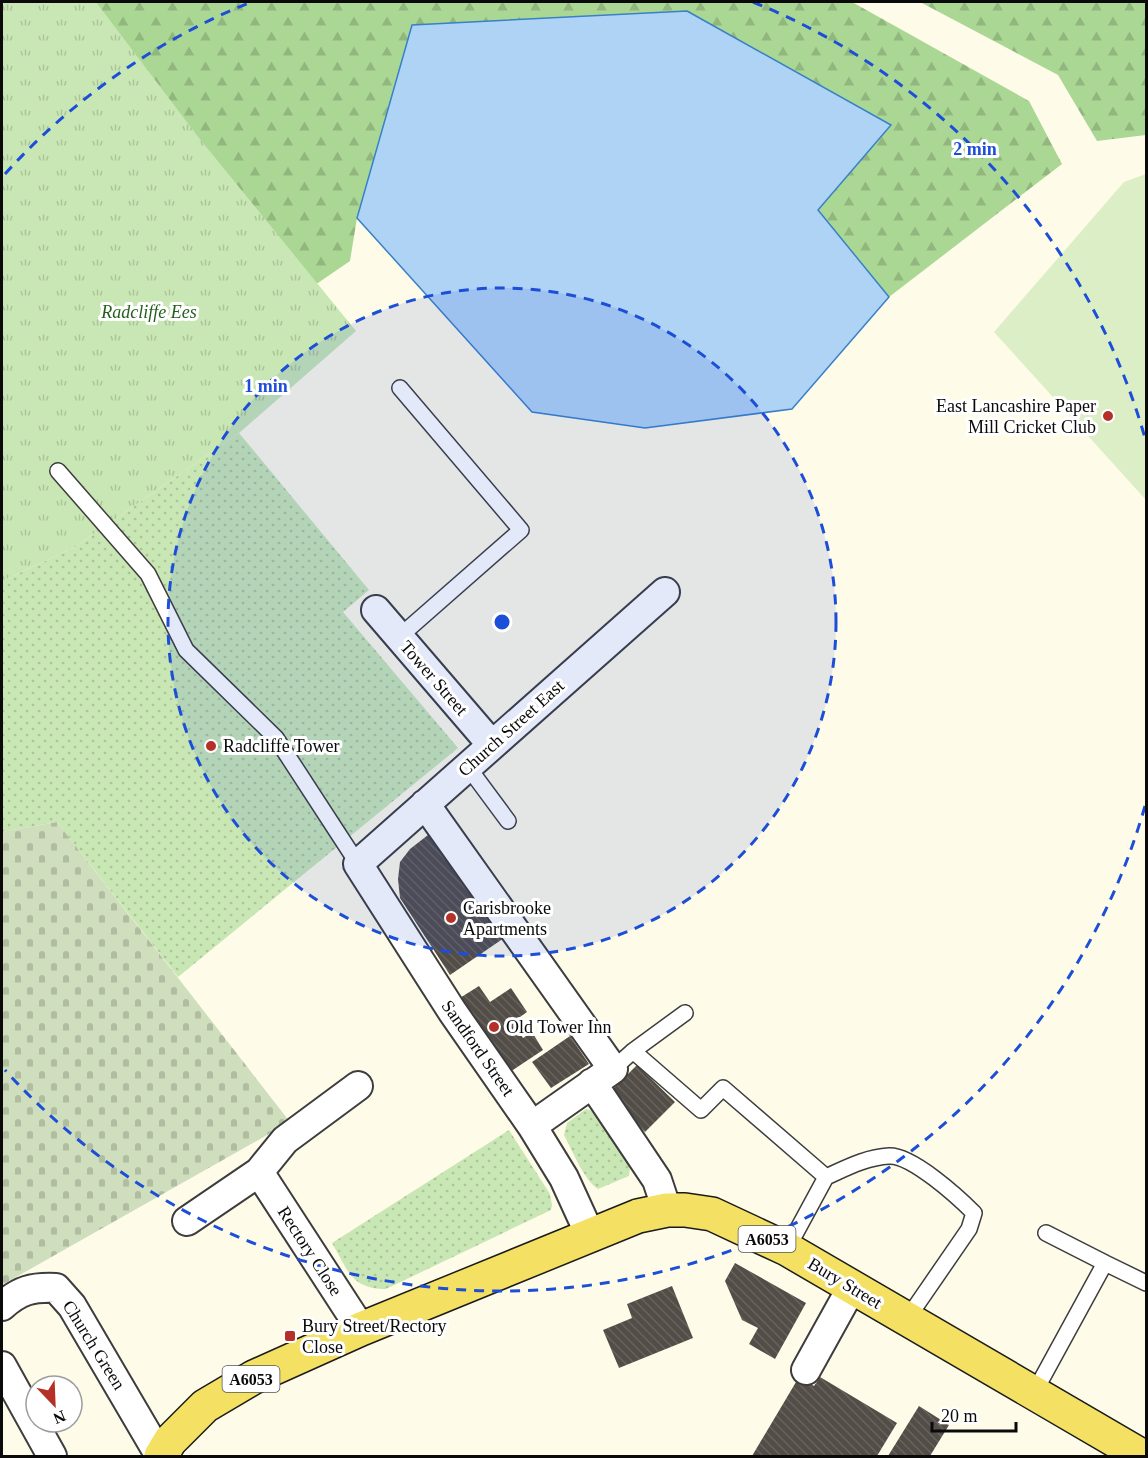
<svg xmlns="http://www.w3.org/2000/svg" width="1148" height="1458" font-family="'Times New Roman',serif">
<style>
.grass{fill:url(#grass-dots)}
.forest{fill:url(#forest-firs)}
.cemetery{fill:url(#cemetery-stones)}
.park{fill:url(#park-tufts)}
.pitch{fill:#dceec6}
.water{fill:#afd3f4;stroke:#3880c8;stroke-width:1.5}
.building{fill:url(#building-back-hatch)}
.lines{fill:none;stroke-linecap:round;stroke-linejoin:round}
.service-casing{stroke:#3d3d3d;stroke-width:18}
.minor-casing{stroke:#3d3d3d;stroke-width:32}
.primary-casing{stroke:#1b1b1b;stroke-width:36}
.service{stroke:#fff;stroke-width:15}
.minor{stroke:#fff;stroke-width:28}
.primary{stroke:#f4e062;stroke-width:33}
.ring{fill:none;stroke:#1d4ed8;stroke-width:3;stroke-dasharray:10 8}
.poi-dot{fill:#b53028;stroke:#fff;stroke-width:2}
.labels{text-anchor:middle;stroke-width:6;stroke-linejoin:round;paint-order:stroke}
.shield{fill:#fff;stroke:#545454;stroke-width:1.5}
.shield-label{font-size:16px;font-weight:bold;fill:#0a0a0a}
.park-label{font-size:18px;font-style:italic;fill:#255f1e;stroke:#fff}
.poi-label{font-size:18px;fill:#0a0a0a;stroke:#fff;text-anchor:start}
.street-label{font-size:18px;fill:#0a0a0a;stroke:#fff}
.centre{fill:#1d4ed8;stroke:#fff;stroke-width:3}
.ring-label{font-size:18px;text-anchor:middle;font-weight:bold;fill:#1d4ed8;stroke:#fff;stroke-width:6;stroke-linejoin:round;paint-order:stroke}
</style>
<defs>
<pattern id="grass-dots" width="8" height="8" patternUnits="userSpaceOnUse" patternTransform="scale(1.5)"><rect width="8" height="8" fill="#c9e7b4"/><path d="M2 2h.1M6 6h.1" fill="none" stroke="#abc599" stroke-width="1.8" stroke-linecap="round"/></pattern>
<pattern id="forest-firs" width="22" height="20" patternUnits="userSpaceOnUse" patternTransform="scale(1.5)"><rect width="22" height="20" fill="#abd794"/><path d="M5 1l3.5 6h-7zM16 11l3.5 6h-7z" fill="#92b77e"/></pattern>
<pattern id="cemetery-stones" width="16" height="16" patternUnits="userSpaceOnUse" patternTransform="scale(1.5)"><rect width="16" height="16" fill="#cfdebc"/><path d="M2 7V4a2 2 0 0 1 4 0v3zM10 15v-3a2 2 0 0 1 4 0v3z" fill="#b0bda0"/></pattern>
<pattern id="park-tufts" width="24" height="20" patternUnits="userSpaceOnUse" patternTransform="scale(1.5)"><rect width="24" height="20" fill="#c9e7b4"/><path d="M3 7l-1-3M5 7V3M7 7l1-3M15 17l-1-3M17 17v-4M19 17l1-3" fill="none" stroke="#abc599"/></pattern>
<pattern id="building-back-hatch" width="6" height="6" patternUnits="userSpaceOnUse" patternTransform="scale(1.5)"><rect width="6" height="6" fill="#534d47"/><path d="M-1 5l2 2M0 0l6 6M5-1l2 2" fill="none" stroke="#67625d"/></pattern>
</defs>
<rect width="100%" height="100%" fill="#fefce8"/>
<path class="grass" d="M 239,433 L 369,590 L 343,612 L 458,748 L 178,977 L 57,822 L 2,832 L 2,581 L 75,547 Z
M 586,1109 L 593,1111 L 598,1117 L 630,1167 L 629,1176 L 598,1189 C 584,1180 572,1150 564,1135 L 567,1123 Z
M 509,1130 L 550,1194 L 552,1205 L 551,1210 L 386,1289 C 351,1289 348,1270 332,1243 Z"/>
<path class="forest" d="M 2,2 L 852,2 L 1029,101 L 1062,164 L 889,297 L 818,210 L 890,125 L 687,11 L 412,25 L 357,218 L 350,261 L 264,320 Z
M 920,2 L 1146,2 L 1146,135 L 1097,141 L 1058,75 Z"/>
<path class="cemetery" d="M 57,822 L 290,1122 L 2,1285 L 2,832 Z"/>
<path class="park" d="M 2,2 L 96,2 L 199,138 L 356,331 L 239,433 L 75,547 L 2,581 Z"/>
<path class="pitch" d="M 1146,174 L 1146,500 L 994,332 L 1124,182 Z"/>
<path class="water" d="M 687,11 L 891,125 L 818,210 L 889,297 L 792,409 L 645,428 L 532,412 L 357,218 L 412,25 Z"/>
<path class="building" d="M 428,835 L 504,938 L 450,975 L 400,898 L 398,879 L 400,862 L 410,849 Z
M 479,986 L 490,1002 L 511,988 L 527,1012 L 513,1022 L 523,1038 L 532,1032 L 543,1050 L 504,1076 L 455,1001 Z
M 570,1036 L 589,1064 L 551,1088 L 532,1062 Z
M 637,1065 L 675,1102 L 645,1132 L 607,1095 Z
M 735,1263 L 806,1303 L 775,1359 L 749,1344 L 758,1328 L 742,1320 L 725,1281 Z
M 672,1286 L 693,1338 L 619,1368 L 603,1330 L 632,1318 L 627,1304 Z
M 799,1377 L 814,1386 L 820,1377 L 897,1423 L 877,1456 L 752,1456 Z
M 919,1406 L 949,1425 L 930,1456 L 888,1456 Z"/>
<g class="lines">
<defs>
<path id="service" d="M 58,471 L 148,574 L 186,650 L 276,738 L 358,864
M 399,637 L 521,530 L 400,388
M 468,767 L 508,821
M 633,1051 L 701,1110 L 723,1088 L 826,1177 L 787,1249
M 613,1069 L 633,1051 L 685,1013
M 826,1177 C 846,1168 867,1157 889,1156 C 912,1155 958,1197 974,1213 L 969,1229 L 907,1319
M 1046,1233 L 1105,1263
M 1034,1393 L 1105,1263 L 1146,1283"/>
<path id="minor" d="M 376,610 L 492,745
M 425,804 L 613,1069 L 532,1126
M 592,1083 L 657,1180 L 667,1210
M 259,1172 L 361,1329
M 187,1221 L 259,1172 L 285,1140 L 358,1086
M 591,1237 L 564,1178 L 532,1126 L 452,1011 L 358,864 L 665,592
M 2,1306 C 20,1290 32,1287 56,1288 L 72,1306 L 160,1456
M 2,1366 L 52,1456
M 806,1370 L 852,1287"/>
<path id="primary" d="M 161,1456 L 170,1441 L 205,1406 L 254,1377 L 361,1329 L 638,1216 L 667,1210 L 685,1210 L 712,1214 L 787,1249 L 1142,1456"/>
</defs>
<use href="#service" class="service-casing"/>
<use href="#minor" class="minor-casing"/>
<use href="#primary" class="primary-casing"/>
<use href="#service" class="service"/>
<use href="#minor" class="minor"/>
<use href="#primary" class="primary"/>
</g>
<circle cx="502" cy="622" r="334" fill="#1d4ed8" fill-opacity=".12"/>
<g class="ring">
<circle cx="502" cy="622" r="334"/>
<path d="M1145 806A669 669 0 0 1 5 1070M5 174A669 669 0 0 1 251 2M753 2A669 669 0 0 1 1145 438"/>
</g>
<g class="poi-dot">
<circle cx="1108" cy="416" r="6"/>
<circle cx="211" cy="746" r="6"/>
<circle cx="451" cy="918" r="6"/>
<circle cx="494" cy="1027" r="6"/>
<rect x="284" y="1330" width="12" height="12" rx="3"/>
</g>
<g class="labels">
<g class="shield">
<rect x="738.5" y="1226" width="57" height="26" rx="4.5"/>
<rect x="222.5" y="1366" width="57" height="26" rx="4.5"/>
</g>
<g class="shield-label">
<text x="767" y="1245">A6053</text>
<text x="251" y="1385">A6053</text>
</g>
<g class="park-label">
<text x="149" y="318">Radcliffe Ees</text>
</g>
<g class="poi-label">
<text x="1096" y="412" text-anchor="end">East Lancashire Paper<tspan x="1096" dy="21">Mill Cricket Club</tspan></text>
<text x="223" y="752">Radcliffe Tower</text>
<text x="463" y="914">Carisbrooke<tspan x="463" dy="21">Apartments</tspan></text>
<text x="506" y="1033">Old Tower Inn</text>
<text x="302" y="1332">Bury Street/Rectory<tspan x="302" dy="21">Close</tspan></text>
</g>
<g class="street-label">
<text transform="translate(434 678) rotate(49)" y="6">Tower Street</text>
<text transform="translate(511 728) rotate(-42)" y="6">Church Street East</text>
<text transform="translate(478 1048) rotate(55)" y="6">Sandford Street</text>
<text transform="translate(310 1251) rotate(57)" y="6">Rectory Close</text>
<text transform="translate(845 1283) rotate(31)" y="6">Bury Street</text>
<text transform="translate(94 1345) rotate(58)" y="6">Church Green</text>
</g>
</g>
<circle cx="502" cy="622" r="9" class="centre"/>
<g class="ring-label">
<text x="975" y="155">2 min</text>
<text x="266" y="392">1 min</text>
</g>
<rect width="1148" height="1458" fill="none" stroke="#0a0a0a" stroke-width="6"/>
<g transform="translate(54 1404) rotate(157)"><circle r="28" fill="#ffffff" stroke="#9d9d9d" stroke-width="1.5"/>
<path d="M0-4.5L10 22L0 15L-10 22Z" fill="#b53028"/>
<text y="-9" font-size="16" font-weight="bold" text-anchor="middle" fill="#0a0a0a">N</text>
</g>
<path d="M932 1422v9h84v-9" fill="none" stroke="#0a0a0a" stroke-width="3"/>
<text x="941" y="1422" font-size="18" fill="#0a0a0a" stroke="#ffffff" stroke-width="4.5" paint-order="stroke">20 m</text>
</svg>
